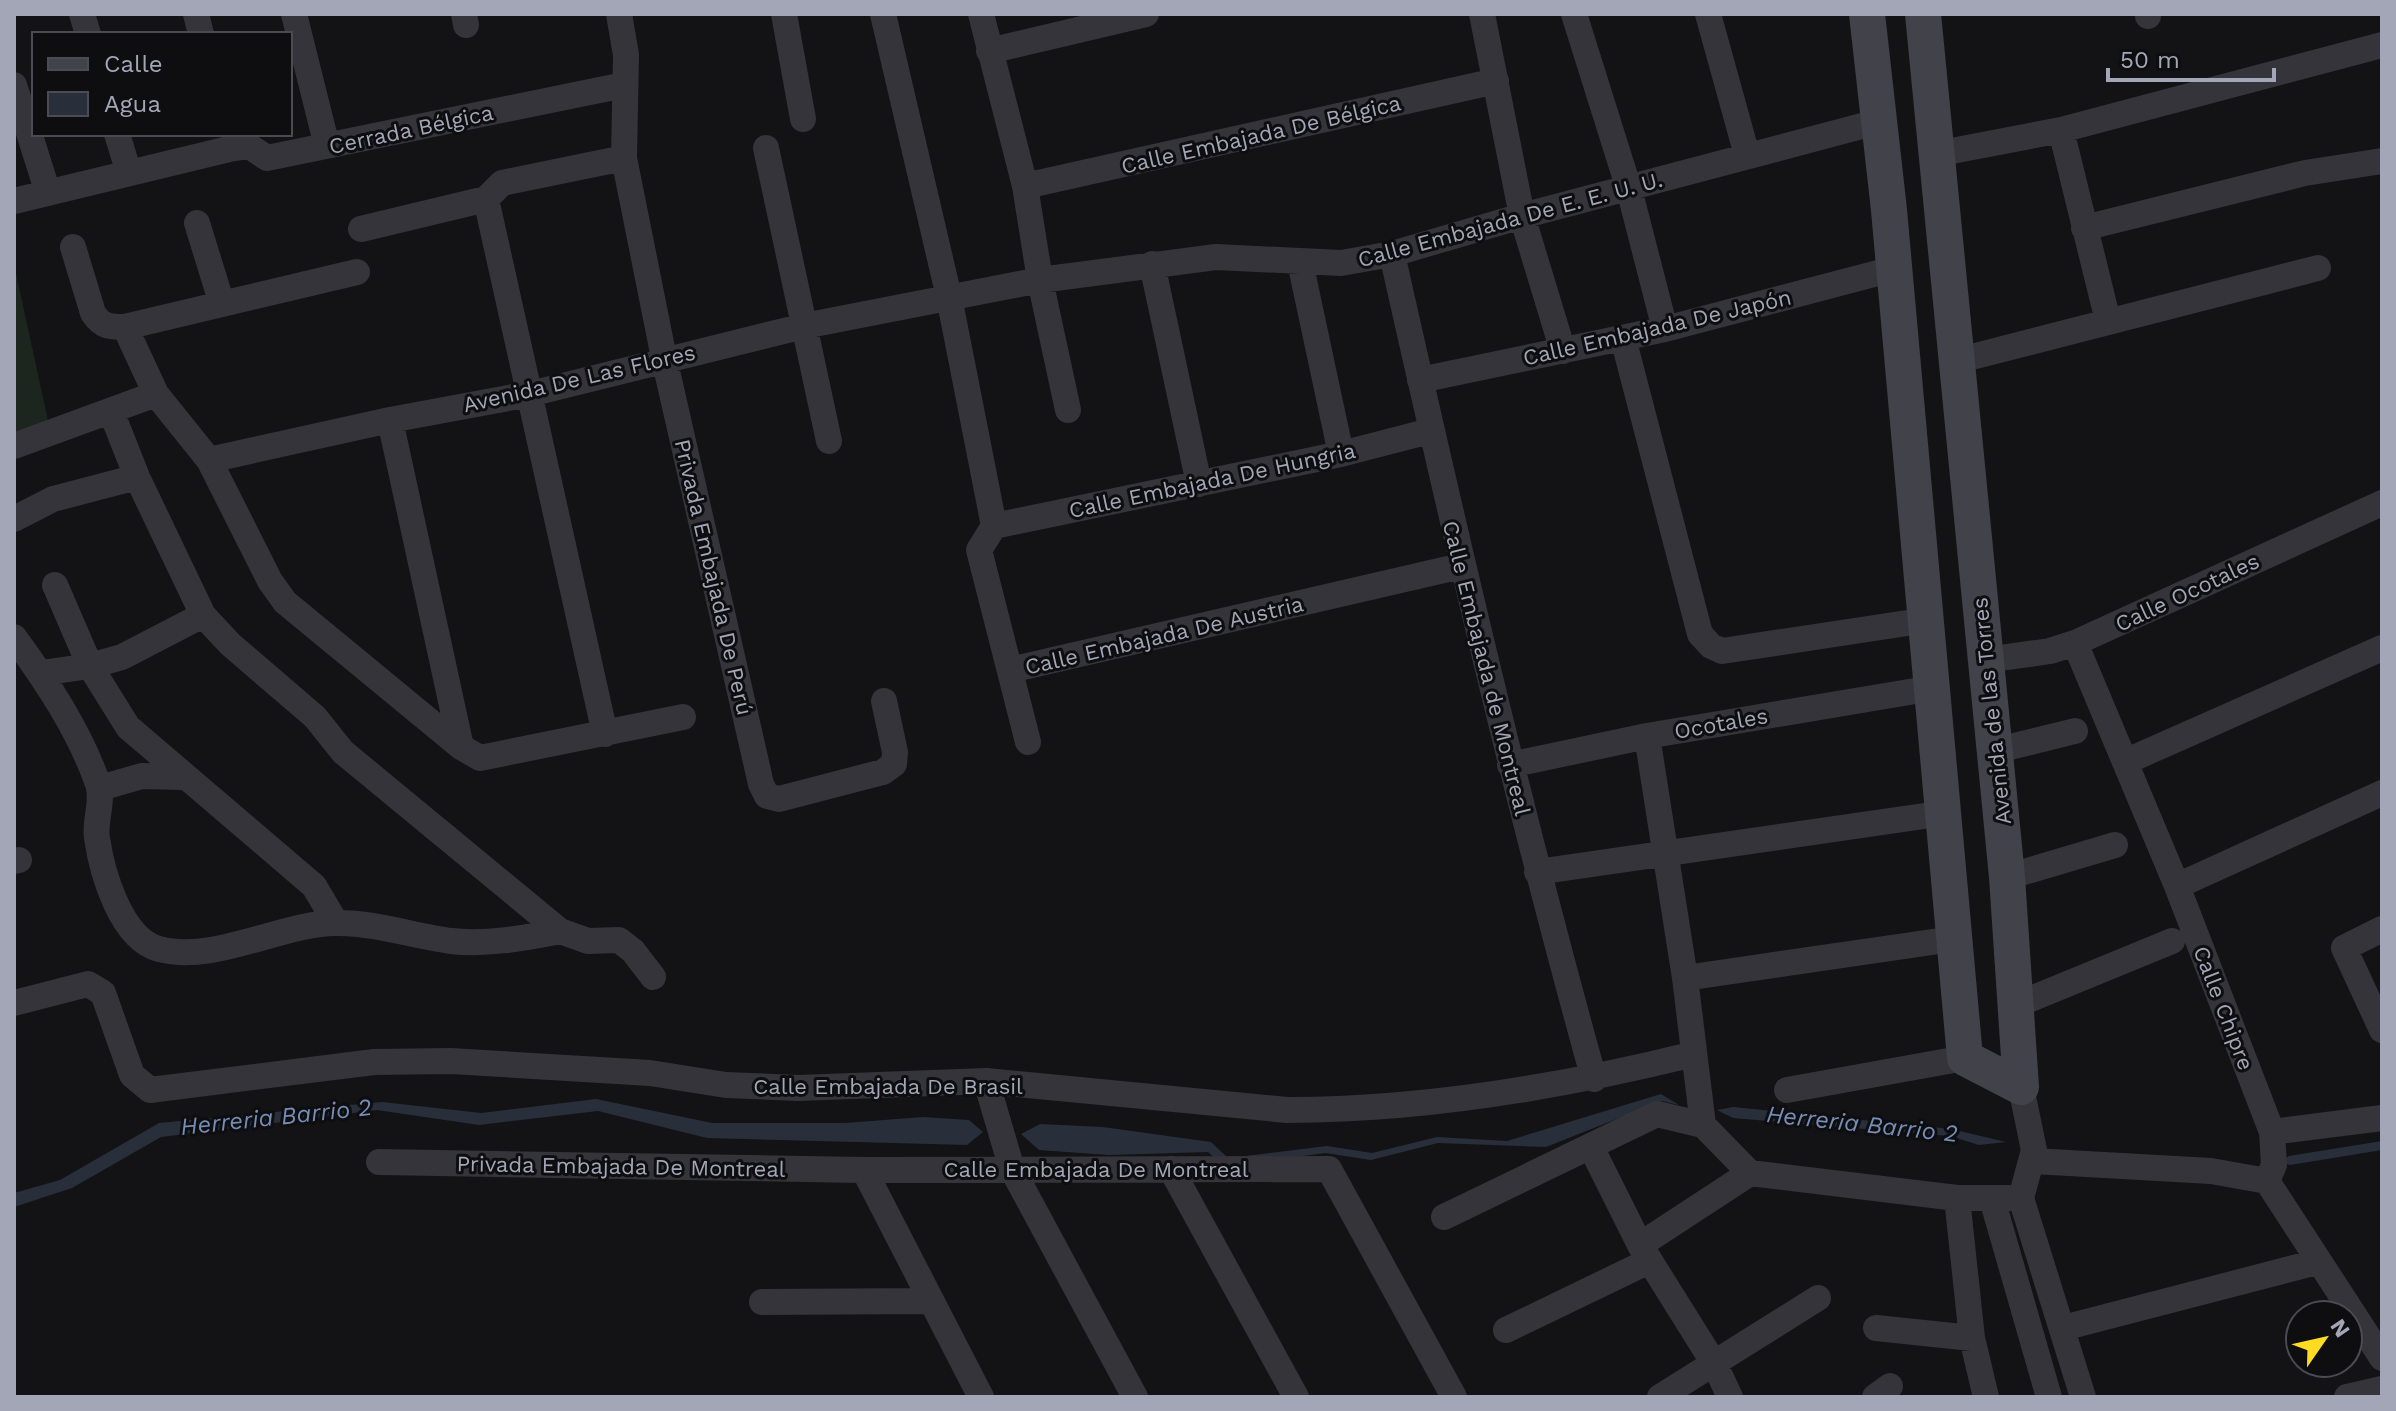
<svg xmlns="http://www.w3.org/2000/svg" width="2396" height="1411" font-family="'Work Sans',sans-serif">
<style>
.green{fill:#1d251f}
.water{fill:#282f3a}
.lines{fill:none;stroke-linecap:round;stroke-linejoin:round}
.street{stroke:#34343a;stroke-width:26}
.secondary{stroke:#42424b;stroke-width:36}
.labels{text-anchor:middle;stroke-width:6;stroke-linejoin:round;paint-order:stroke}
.street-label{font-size:22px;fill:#a3a6b7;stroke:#0e0e10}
.water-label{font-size:24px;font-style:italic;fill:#768db6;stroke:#0e0e10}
</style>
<rect width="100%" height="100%" fill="#131315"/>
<path class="green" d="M 14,264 L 50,430 L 14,443 Z"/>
<path class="water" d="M 1661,1094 L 1679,1105 L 1662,1101 L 1546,1147 L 1438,1143 L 1371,1160 L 1325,1153 L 1224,1167 L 1208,1152 L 1109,1155 L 1039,1150 L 1021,1134 L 1040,1124 L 1103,1127 L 1211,1142 L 1228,1158 L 1327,1146 L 1372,1153 L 1437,1137 L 1507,1141 Z
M 596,1099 L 712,1123 L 845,1123 L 923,1117 L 969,1120 L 983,1132 L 967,1145 L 707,1138 L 598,1111 L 479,1125 L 377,1110 L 161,1137 L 72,1188 L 14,1207 L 14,1193 L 60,1180 L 159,1123 L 382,1102 L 481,1113 Z
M 1733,1107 L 1951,1129 L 2006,1142 L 1979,1145 L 1950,1136 L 1733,1118 L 1717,1110 Z
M 2382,1141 L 2382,1150 L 2290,1165 L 2280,1161 L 2289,1156 Z"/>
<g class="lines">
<path class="street" d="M 82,14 L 88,34
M 196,14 L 201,34
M 294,14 L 327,146
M 464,14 L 466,25
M 619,14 L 626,55 L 624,158 L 664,358 L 761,784 L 767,796 L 779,799 L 883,772 L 894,764 L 895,752 L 884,701
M 784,14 L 803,119
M 883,14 L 949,297 L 994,526 L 979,550 L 1028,742
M 981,14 L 1025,186 L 1040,280 L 1068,410
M 1482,14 L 1522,216 L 1563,351
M 1574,14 L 1629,189 L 1665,329
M 1708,14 L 1747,155
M 2148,14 L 2148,16
M 989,51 L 1146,14
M 14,85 L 48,193
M 2061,130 L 2108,321
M 117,134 L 129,173
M 766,148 L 829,441
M 1936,154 L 2061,130 L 2382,45
M 1025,186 L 1496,81
M 486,199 L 605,734
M 14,201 L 229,149 L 249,146 L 267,158 L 624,85
M 197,223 L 222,304
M 2084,228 L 2305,173 L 2382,161
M 361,229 L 486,199 L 502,183 L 624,158
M 73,247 L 93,313 C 102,327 110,327 125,327 L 156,394 L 209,460 L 270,581 L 285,602 L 461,747 L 480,758 L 683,717
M 1392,254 C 1454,531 1518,806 1594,1079
M 1300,262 L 1341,454
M 1152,264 L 1199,484
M 125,327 L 357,272
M 1623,338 L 1700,634 L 1711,646 L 1722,651 L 1927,620
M 1956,361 L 2318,268
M 1420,380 L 1665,329 L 1893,269
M 111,411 L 137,477 L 203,615 L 230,644 L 315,717 L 343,752 L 560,931 L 588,941 L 619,940 L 633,951 L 653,977
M 390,420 L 461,747
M 14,446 L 156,394
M 209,460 L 390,420 L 530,394 L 804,326 L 1040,280 L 1216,257 L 1341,263 L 1392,254 L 1522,216 L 1877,122
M 14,519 L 53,499 L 137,477
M 994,526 L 1341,454 L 1430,431
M 55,585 L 90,666 L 128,727 L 314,886 L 336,923
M 14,637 C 47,682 80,732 98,784 C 104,801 94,821 97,838 C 102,873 121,939 159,949 C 216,964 283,922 338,923 C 376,923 414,936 451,941 C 486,945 526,938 560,931
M 2075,643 L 2177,886 L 2272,1132 L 2274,1165 L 2267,1181 L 2382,1358
M 1986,660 L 2050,651 L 2075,643 L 2382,503
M 1010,670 L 1461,566
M 41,673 L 90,666 L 122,657 L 203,615
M 1647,736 L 1685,978 L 1703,1125 L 1750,1173 L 1957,1198 L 2021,1198
M 1994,751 L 2075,731
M 2125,762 L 2382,648
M 1510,765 L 1647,736 L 1933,688
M 100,788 L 142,776 L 182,777
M 14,861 L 19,860
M 1537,872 L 1945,813
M 2007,877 L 2115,845
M 2177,886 L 2382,793
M 2382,929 L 2344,948 L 2382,1030
M 1685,978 L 1953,939
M 14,1003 L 88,984 L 103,993 L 132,1075 L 150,1090 L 374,1062 L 451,1061 L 650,1073 L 726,1085 L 798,1088 L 986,1081 L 1287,1110 C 1424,1110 1561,1087 1694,1054
M 2016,1005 L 2172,941
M 986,1081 L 1012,1169 L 1135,1397
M 2021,1087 L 2034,1150 L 2021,1198 L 2083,1397
M 1787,1090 L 1965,1058
M 2272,1132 L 2382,1118
M 1591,1147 L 1640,1245 L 1715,1365 L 1730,1397
M 2033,1161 L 2211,1171 L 2267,1181
M 379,1162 L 864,1170 L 1329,1169 L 1454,1397
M 1171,1169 L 1296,1397
M 864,1170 L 981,1397
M 1957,1198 L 1972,1338 L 1986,1397
M 1992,1199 L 2049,1397
M 1444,1217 L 1657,1114 L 1703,1125
M 1640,1245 L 1750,1173
M 762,1302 L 929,1301
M 1876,1328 L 1972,1338
M 2063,1328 L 2317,1262
M 1506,1330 L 1649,1261
M 1660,1397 L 1818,1298
M 1875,1397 L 1890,1386
M 2347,1397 L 2382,1389"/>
<path class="secondary" d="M 1867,14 L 1889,210 L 1965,1058 L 2021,1087 L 2007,877 L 1923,14"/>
</g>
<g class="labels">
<g class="street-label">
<text transform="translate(411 129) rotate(-12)" y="8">Cerrada Bélgica</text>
<text transform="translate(1261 134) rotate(-13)" y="8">Calle Embajada De Bélgica</text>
<text transform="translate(1510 219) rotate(-15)" y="8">Calle Embajada De E. E. U. U.</text>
<text transform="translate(1657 327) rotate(-13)" y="8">Calle Embajada De Japón</text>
<text transform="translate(579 378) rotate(-13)" y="8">Avenida De Las Flores</text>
<text transform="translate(1212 480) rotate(-12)" y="8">Calle Embajada De Hungria</text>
<text transform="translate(714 577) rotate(77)" y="8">Privada Embajada De Perú</text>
<text transform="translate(2187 592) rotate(-25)" y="8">Calle Ocotales</text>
<text transform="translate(1164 635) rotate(-13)" y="8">Calle Embajada De Austria</text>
<text transform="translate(1487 668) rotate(76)" y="8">Calle Embajada de Montreal</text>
<text transform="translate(1991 711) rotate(-96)" y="8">Avenida de las Torres</text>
<text transform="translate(1721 723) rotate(-10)" y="8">Ocotales</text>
<text transform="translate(2224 1008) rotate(69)" y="8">Calle Chipre</text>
<text x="888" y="1094">Calle Embajada De Brasil</text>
<text transform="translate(621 1166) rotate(1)" y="8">Privada Embajada De Montreal</text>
<text x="1096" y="1177">Calle Embajada De Montreal</text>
</g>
<g class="water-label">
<text transform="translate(276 1117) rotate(-6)" y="8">Herreria Barrio 2</text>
<text transform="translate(1862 1124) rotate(6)" y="8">Herreria Barrio 2</text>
</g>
</g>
<rect width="2396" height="1411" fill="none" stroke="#a3a6b7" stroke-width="32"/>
<rect x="32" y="32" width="260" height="104" fill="#0e0e10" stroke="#4a4b53" stroke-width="2"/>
<rect x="48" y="58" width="40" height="12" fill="#42424b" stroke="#4a4b53" stroke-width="2"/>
<text x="104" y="72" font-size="24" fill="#a3a6b7">Calle</text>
<rect x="48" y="92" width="40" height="24" fill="#282f3a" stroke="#4a4b53" stroke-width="2"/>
<text x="104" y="112" font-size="24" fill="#a3a6b7">Agua</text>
<g transform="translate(2324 1339) rotate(56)"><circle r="38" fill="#0e0e10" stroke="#4a4b53" stroke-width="2"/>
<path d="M0-6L14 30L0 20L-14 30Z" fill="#ffdc21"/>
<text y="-12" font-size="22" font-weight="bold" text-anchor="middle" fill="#a3a6b7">N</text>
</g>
<path d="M2108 68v12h166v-12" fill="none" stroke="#a3a6b7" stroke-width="4"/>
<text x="2120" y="68" font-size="24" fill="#a3a6b7" stroke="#0e0e10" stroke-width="6" paint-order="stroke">50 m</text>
</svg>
